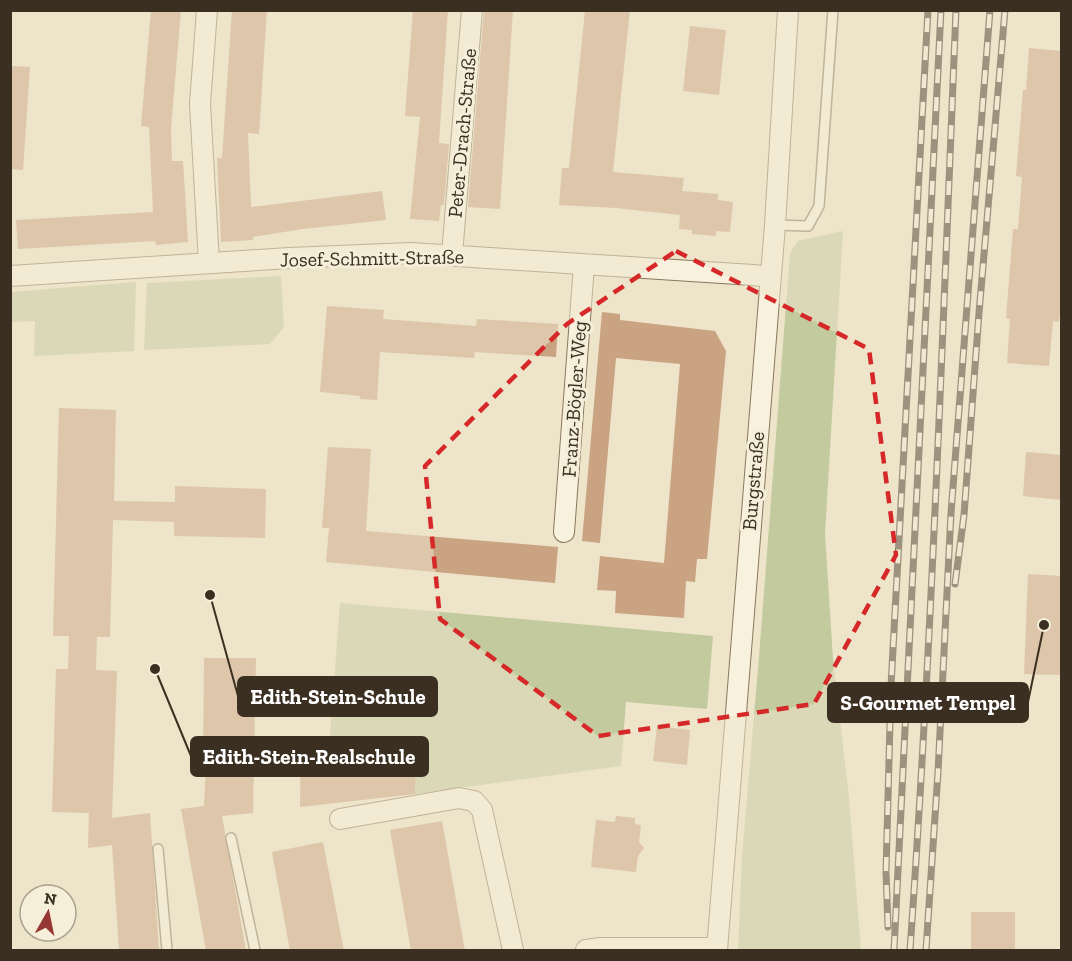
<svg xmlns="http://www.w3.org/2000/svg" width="1072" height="961" font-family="'Zilla Slab',serif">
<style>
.green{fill:#c3cb9e}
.building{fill:#c9a382}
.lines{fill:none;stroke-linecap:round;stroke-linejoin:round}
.service-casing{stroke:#89785f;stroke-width:12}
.minor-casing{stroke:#89785f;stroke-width:22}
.service{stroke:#f8f1dd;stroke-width:9}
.minor{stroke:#f8f1dd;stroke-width:20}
.rail-casing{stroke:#3a2f21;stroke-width:7}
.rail{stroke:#f5eed9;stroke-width:4.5;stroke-dasharray:14;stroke-linecap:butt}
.marked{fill:none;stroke:#d62828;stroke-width:4.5;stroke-dasharray:12 8;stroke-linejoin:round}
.labels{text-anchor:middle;stroke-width:6;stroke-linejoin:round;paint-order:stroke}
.street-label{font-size:20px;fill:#3a2f21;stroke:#f5eed9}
.leader{fill:none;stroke:#3a2f21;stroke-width:2}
.callout-dot{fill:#3a2f21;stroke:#f5eed9;stroke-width:2}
.callout{fill:#3a2f21;stroke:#3a2f21;stroke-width:2}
.callout-label{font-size:21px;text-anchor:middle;font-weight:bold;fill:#fff}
</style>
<rect width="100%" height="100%" fill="#ede4ca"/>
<path class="green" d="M 843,231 L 825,534 L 833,659 L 849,798 L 861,950 L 738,950 L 742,856 L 759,657 L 790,253 L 798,241 Z
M 281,276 L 284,327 L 270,344 L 144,350 L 147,283 Z
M 136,282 L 134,351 L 34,356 L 35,321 L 11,322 L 11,292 Z
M 340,603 L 713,636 L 707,709 L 626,702 L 621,766 L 415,794 L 417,740 L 330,736 Z"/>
<path class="building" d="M 151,10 L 181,10 L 171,129 L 172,161 L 183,161 L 188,242 L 156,245 L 155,241 L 18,249 L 16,220 L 153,212 L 149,127 L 141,126 Z
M 232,10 L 267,10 L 259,134 L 248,133 L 251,207 L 382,191 L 386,220 L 303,229 L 253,237 L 253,240 L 221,242 L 217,158 L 222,158 Z
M 413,10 L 448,10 L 439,143 L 449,144 L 444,205 L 441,205 L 439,221 L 410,219 L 420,117 L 405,116 Z
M 484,10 L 513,10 L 500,209 L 468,207 Z
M 585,10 L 630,10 L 613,172 L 684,178 L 682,191 L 718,194 L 718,200 L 733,202 L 730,232 L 716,231 L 716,236 L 692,234 L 692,230 L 679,229 L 680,215 L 616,208 L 559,205 L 562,168 L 569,168 Z
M 690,26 L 726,30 L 719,95 L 683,91 Z
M 1029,48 L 1062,51 L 1062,290 L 1059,322 L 1053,321 L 1049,366 L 1007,363 L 1010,319 L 1006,318 L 1013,229 L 1018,229 L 1022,177 L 1016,176 L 1023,90 L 1026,90 Z
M 10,66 L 30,67 L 23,170 L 10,169 Z
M 327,306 L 384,310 L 383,319 L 476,326 L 477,319 L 558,324 L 556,357 L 475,352 L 474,358 L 380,352 L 377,400 L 360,399 L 360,396 L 320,392 Z
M 602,312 L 620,314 L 620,320 L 715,331 L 726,351 L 707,559 L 697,559 L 695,582 L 686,581 L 684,618 L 615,613 L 616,591 L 597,590 L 600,556 L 664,563 L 680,364 L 616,358 L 600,543 L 582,541 Z
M 59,408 L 116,410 L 114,501 L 175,502 L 175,486 L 266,489 L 265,538 L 174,536 L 174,522 L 113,520 L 110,637 L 97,637 L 96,670 L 117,671 L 112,818 L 150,813 L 159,951 L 119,951 L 112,845 L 88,848 L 89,813 L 52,812 L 56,669 L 68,669 L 69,636 L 53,636 Z
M 328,447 L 371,449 L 366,531 L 558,547 L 555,583 L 326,562 L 329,528 L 322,528 Z
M 1026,452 L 1062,455 L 1062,500 L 1023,496 Z
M 1028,574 L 1062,576 L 1062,675 L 1024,674 Z
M 204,658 L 256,658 L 253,813 L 222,816 L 246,951 L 206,951 L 181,809 L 204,806 L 206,766 L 203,766 Z
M 657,726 L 690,730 L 687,765 L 653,761 Z
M 301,740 L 417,746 L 415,794 L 300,807 Z
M 616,816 L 635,818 L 635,824 L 641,825 L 639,842 L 644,848 L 638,856 L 636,872 L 591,867 L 596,820 L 615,822 Z
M 442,821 L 465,951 L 411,951 L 390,830 Z
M 323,842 L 344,951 L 290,951 L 272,852 Z
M 971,912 L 1015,912 L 1015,951 L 971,951 Z"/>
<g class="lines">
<defs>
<path id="service" d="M 775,225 L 808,226 L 819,206 L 833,10
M 231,838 L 255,950
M 158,849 L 167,950"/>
<path id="minor" d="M 207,10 L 200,104 L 209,263
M 452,255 L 472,10
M 10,276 L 289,258 L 411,253 L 753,275 L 770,277
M 564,532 L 584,265
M 340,819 L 459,798 L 474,801 L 482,810 L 513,950
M 586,950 L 600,948 L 717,948
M 717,950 L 775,225 L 788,10"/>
</defs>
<use href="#service" class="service-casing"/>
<use href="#minor" class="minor-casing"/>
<use href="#service" class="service"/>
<use href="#minor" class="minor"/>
<defs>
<path id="rail" d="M 955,584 L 964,515 L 979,313 L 1005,10
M 888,927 L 886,872 L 891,686 L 928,10
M 894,950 L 941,10
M 910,950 C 932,638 943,324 956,10
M 926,950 L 938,772 L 951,513 L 990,10"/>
</defs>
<use href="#rail" class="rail-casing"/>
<use href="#rail" class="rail"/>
</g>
<path d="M0 0H1072V961H0ZM 676,251 L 869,349 L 896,555 L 814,704 L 598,736 L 440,619 L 425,466 L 567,324 Z" fill="#ede4ca" fill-opacity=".55" fill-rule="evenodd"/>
<path class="marked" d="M 676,251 L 869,349 L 896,555 L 814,704 L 598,736 L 440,619 L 425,466 L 567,324 Z"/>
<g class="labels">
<g class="street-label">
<text transform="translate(462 133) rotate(-85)" y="7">Peter-Drach-Straße</text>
<text transform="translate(372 258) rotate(-1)" y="7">Josef-Schmitt-Straße</text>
<text transform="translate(574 399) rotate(-86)" y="7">Franz-Bögler-Weg</text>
<text transform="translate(753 481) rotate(-85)" y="7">Burgstraße</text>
</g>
</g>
<path class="leader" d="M210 595L238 696M1044 625L1028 702M155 669L191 756"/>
<g class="callout-dot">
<circle cx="210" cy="595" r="6"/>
<circle cx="1044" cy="625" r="6"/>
<circle cx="155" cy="669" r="6"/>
</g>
<g class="callout">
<rect x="238" y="677" width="199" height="39" rx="6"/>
<rect x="828" y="683" width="200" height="39" rx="6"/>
<rect x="191" y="737" width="237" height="39" rx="6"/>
</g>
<g class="callout-label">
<text x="338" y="704">Edith-Stein-Schule</text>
<text x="928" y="710">S-Gourmet Tempel</text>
<text x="309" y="764">Edith-Stein-Realschule</text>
</g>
<rect width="1072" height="961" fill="none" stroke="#3a2f21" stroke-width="24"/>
<g transform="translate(48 913) rotate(9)"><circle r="28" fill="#f5eed9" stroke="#aaa28f" stroke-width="1.5"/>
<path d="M0-4.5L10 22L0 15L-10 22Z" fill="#953732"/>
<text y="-9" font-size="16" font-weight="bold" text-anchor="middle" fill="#3a2f21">N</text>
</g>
</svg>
